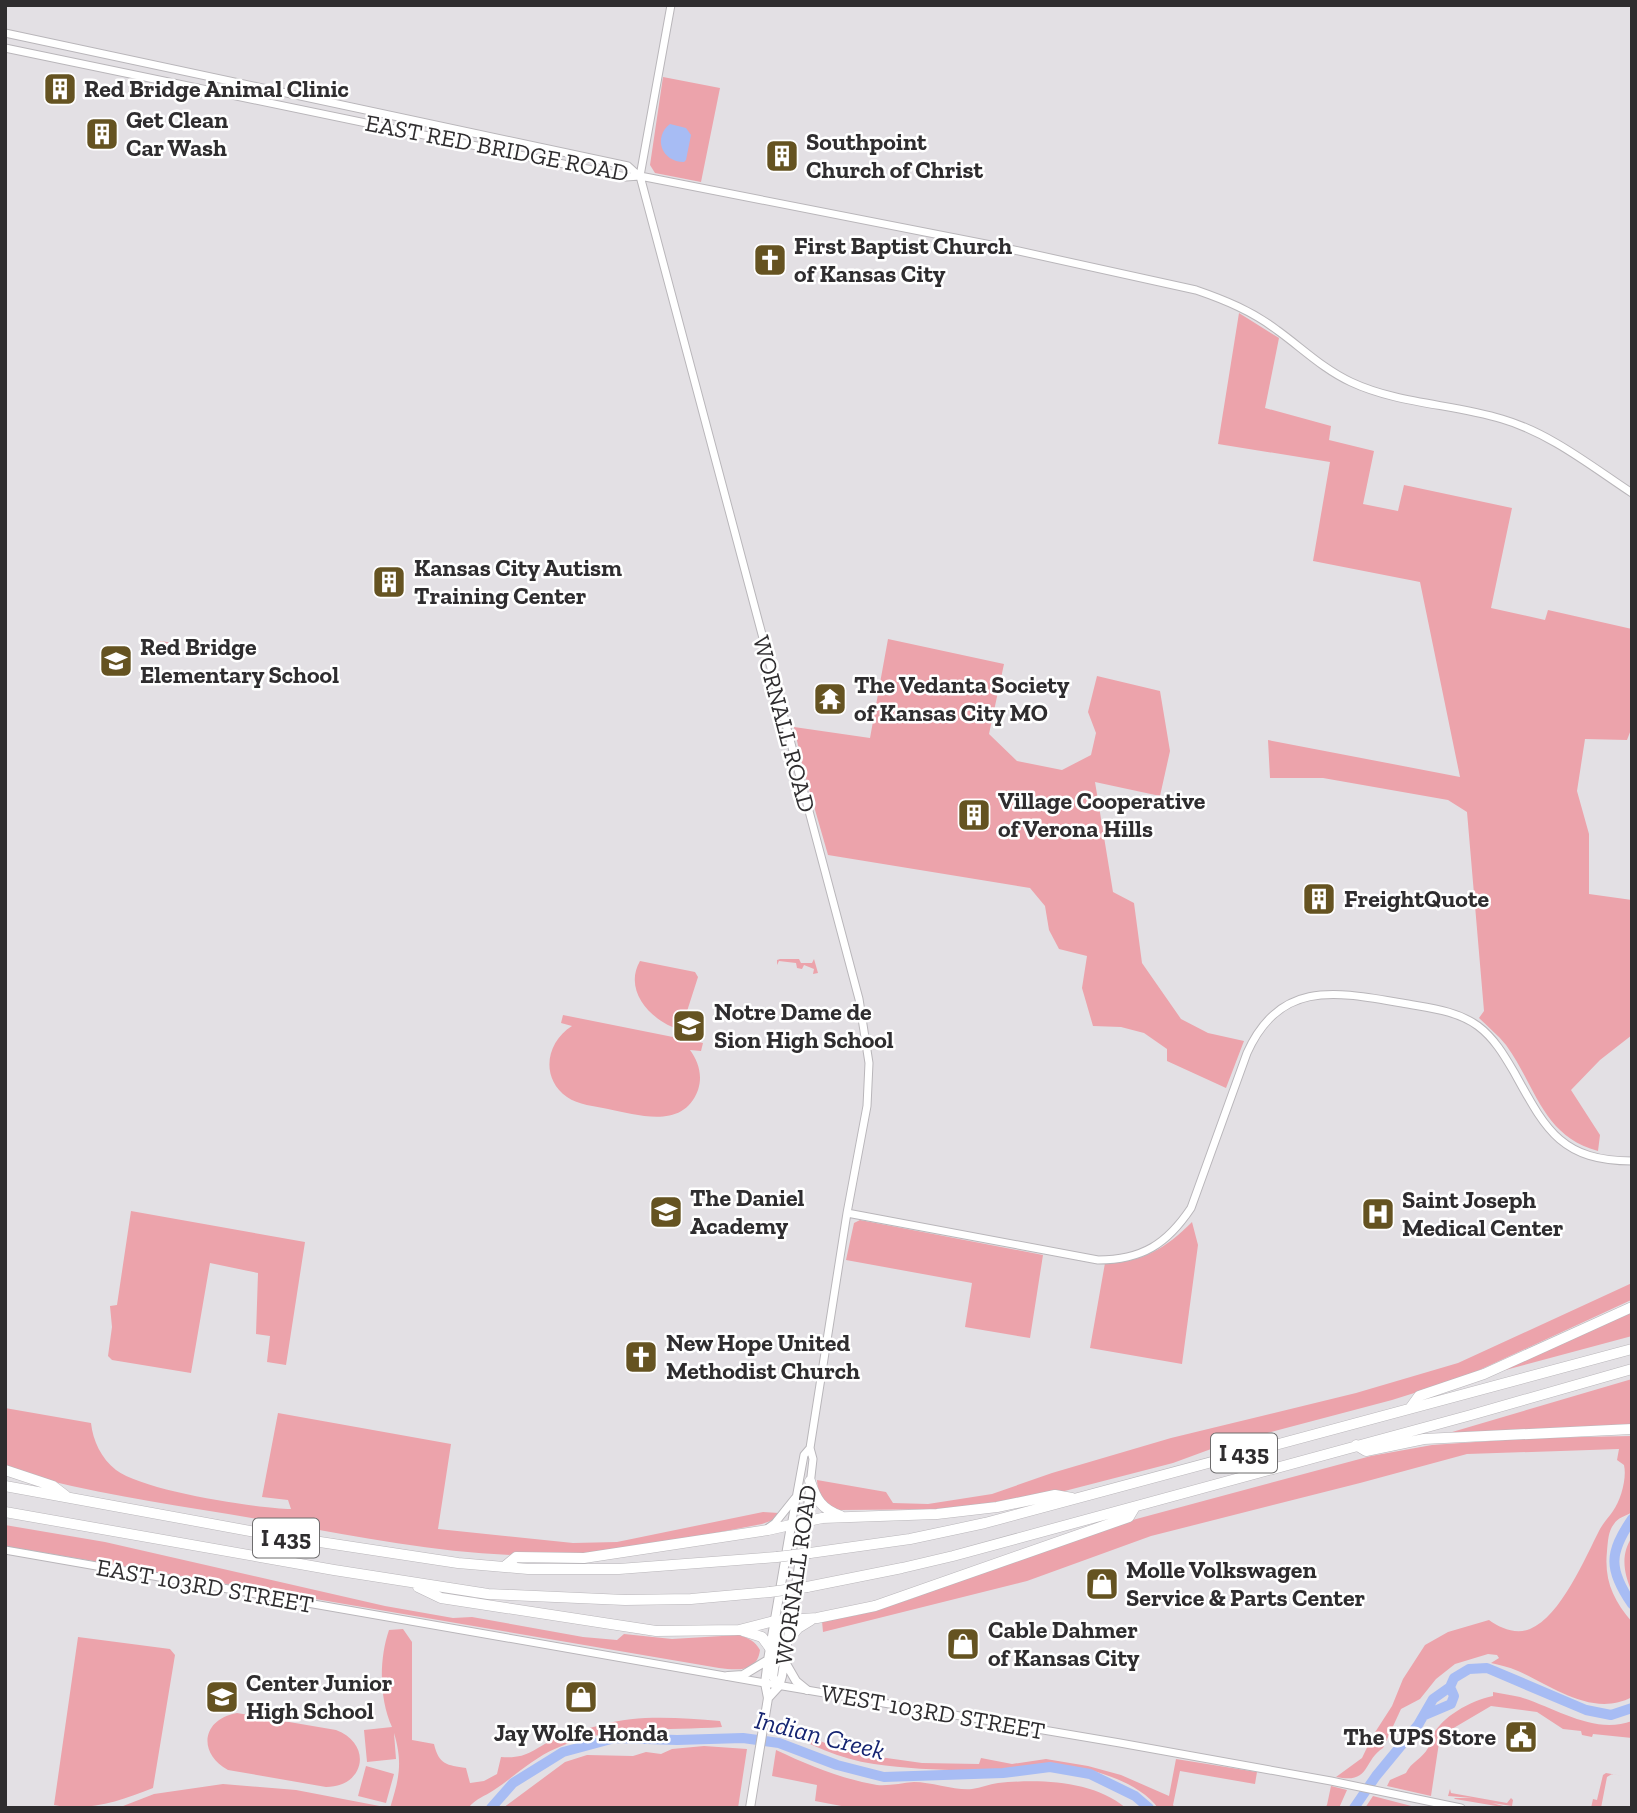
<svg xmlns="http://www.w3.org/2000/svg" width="1637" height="1813" font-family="'Zilla Slab',serif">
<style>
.green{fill:#eca3ab}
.water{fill:#a7bcf4}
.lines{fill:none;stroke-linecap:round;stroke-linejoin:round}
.river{stroke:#a7bcf4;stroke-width:10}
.secondary-casing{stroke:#b9b6ba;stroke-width:9}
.primary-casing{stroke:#b9b6ba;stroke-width:10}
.highway-casing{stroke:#b9b6ba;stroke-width:11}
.secondary{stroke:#fff;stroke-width:7}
.primary{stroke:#fff;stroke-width:8}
.highway{stroke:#fff;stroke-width:10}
.highway-bridge-casing{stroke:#b9b6ba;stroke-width:11;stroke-linecap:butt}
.highway-bridge{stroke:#fff;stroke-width:10}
.labels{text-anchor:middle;stroke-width:5;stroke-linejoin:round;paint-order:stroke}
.shield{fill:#fff;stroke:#6d6c6d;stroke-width:2}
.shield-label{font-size:23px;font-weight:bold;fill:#2f2d2f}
.poi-label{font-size:24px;font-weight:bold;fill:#2f2d2f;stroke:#fff;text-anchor:start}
.street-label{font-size:24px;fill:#2f2d2f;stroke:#fff}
.water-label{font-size:26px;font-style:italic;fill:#152471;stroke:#fff}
</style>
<rect width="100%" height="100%" fill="#e3e0e4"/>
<path class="green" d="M 663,77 L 720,88 L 701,182 L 655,173 L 650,165 Z
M 1239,313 L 1279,338 L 1265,408 L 1331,426 L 1329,440 L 1374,451 L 1363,504 L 1398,511 L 1404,485 L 1512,508 L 1491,608 L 1545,620 L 1548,610 L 1632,629 L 1632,727 L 1627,740 L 1585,739 L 1577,791 L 1589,834 L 1589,894 L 1632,900 L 1632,1035 L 1600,1060 L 1571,1090 L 1600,1135 L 1598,1151 C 1542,1136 1536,1086 1506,1045 C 1498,1035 1488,1027 1479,1018 L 1484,1011 L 1467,812 L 1448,800 L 1323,778 L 1270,778 L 1268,740 L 1460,777 L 1420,582 L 1313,561 L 1330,462 L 1218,444 Z
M 888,639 L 1004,664 L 989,734 L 1017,761 L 1062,770 L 1091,755 L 1096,733 L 1088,712 L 1097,676 L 1160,691 L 1170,751 L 1160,796 L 1095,782 L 1113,892 L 1134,903 L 1142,963 L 1181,1019 L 1208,1033 L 1244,1041 L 1226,1088 L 1167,1061 L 1167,1049 L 1144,1033 L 1121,1027 L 1093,1026 L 1082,988 L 1087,956 L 1059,949 L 1049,930 L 1045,906 L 1030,888 L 828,855 L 803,768 L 794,727 L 870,738 Z
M 160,641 L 180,644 L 178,654 L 159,651 Z
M 780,959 L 799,959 L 801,963 L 812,963 L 814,959 L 818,973 L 813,974 L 814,969 L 804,965 L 802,969 L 797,968 L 796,963 L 779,961 L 777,965 L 777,960 Z
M 640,961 L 695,972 L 698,977 L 681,1030 C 654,1023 622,992 640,961 Z
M 563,1015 L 703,1043 L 701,1051 L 690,1050 C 698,1061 703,1075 698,1090 C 683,1130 639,1115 608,1109 C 595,1106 578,1105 567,1097 C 540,1078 546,1042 572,1026 L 561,1023 Z
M 131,1211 L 305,1242 L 286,1365 L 267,1362 L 270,1336 L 256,1334 L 258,1273 L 210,1263 L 191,1373 L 112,1360 L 108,1356 L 112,1327 L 110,1306 L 117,1305 Z
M 860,1220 L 1043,1255 L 1030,1338 L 965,1327 L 972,1283 L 846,1260 L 854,1223 Z
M 1192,1222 L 1198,1245 L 1182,1364 L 1090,1348 L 1105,1263 C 1142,1263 1166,1248 1192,1222 Z
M 1632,1283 L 1632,1300 L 1629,1301 L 1462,1378 L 1392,1400 L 1222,1445 L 1173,1463 L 1022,1502 L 962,1509 L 839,1510 C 824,1504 818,1496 817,1480 L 886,1492 L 893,1503 L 928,1504 L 992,1494 L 1052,1473 L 1171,1438 L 1356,1393 L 1458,1363 Z
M 1632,1310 L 1632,1336 L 1498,1372 Z
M 1632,1379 L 1632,1424 L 1442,1435 Z
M 5,1408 L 91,1423 C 93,1441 101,1458 116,1470 C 144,1491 254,1508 291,1509 L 288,1500 L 262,1497 L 278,1413 L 451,1444 L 438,1529 L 573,1543 L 617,1542 L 763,1512 L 779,1513 L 773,1520 L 762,1524 C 696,1536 630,1552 563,1555 C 464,1559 366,1538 269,1521 C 195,1508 119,1498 46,1480 L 5,1466 Z
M 1632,1436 L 1632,1512 C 1626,1516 1617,1518 1614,1524 C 1608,1531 1608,1542 1607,1551 C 1604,1580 1613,1600 1632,1622 L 1632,1697 C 1593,1718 1552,1686 1518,1671 C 1509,1667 1499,1665 1491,1663 L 1499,1658 L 1497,1655 L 1488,1654 L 1455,1664 L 1436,1679 L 1420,1699 L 1401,1709 L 1383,1748 C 1362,1762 1371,1784 1336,1777 L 1362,1758 L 1372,1737 L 1392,1706 L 1403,1679 L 1425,1645 L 1448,1632 L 1489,1620 C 1500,1628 1516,1635 1530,1629 C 1561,1616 1585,1558 1600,1529 C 1604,1522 1609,1517 1613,1511 C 1621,1500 1627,1478 1624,1465 L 1617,1460 L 1619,1449 L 1467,1454 L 1360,1483 L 1151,1536 L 1027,1581 L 823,1632 L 822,1621 L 858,1615 L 908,1600 L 1073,1538 L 1114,1525 L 1371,1456 L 1432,1445 L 1533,1438 Z
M 5,1525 L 105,1542 L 385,1606 L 453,1618 L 472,1617 L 583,1637 L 617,1640 L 624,1634 L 672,1639 L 739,1635 C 748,1638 755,1641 760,1650 C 757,1673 737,1670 719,1668 L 5,1546 Z
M 1632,1537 L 1632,1592 C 1624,1574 1620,1555 1632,1537 Z
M 403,1629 L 412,1642 L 412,1740 L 434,1744 C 439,1765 447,1765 466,1768 L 470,1783 L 484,1781 L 497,1774 L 501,1757 C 529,1759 532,1749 555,1739 C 569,1732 586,1729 601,1725 C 640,1714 680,1718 720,1721 L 722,1727 C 667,1731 607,1725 557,1748 C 533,1758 515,1776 494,1790 C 484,1797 478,1797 468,1808 L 234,1808 L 197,1806 L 118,1808 L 154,1794 L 223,1784 L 296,1790 L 390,1808 C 399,1779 403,1763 394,1733 L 396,1759 L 367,1762 L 364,1730 L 392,1727 C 379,1698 379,1659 389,1630 Z
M 78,1637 L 170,1649 L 175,1655 L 153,1788 C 120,1801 89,1812 54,1805 Z
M 1493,1692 C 1502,1694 1512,1695 1520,1697 C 1556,1708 1594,1735 1632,1721 L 1632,1738 L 1593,1734 L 1592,1737 L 1582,1735 L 1581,1731 L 1563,1729 L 1537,1712 L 1491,1706 L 1440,1736 L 1431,1796 L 1387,1786 L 1390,1780 L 1406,1773 C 1411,1762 1423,1758 1428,1748 C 1430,1745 1429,1741 1431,1738 C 1442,1716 1470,1701 1493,1696 Z
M 237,1713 L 336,1730 C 373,1744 365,1787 326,1787 L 228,1770 C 197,1753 202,1719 237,1713 Z
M 779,1725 L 851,1753 L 922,1763 L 979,1764 L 981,1758 L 1012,1764 L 1046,1759 L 1088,1766 L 1121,1775 L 1169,1796 L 1176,1759 L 1257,1772 L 1255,1784 L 1180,1771 L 1173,1805 L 1175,1808 L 1158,1808 C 1139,1781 1083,1764 1051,1765 C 1029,1765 1008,1770 986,1770 C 949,1771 910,1769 874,1764 C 839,1759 809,1744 778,1729 Z
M 704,1746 L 747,1749 L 738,1808 L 503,1808 L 565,1762 L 587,1755 L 633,1756 L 646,1752 L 661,1754 L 672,1749 Z
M 776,1750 C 808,1765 842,1779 877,1785 C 890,1786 902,1783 914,1782 C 932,1782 957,1791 972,1789 C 981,1788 989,1784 998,1783 C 1040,1779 1092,1780 1126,1808 L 852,1808 L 815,1801 L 817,1785 L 772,1776 Z
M 366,1766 L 394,1774 L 386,1803 L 358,1796 Z
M 1606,1773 L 1623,1776 L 1612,1774 L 1607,1777 L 1601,1808 L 1591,1808 L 1593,1799 L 1597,1800 L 1603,1775 Z
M 1331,1786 L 1347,1790 L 1339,1808 L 1325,1808 L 1327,1805 Z
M 1450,1789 L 1451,1793 L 1507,1803 L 1511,1798 L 1513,1800 L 1512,1806 L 1492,1803 L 1511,1808 L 1508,1808 L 1455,1799 L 1454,1798 L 1472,1798 L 1448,1796 Z
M 1373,1796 L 1419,1808 L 1365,1808 Z"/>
<path class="water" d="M 670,124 L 686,128 L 691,135 L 686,160 L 684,162 C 661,162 653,137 670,124 Z"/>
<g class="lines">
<path class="river" d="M 1632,1519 C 1609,1553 1608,1569 1632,1604
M 1425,1715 L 1451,1704 L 1454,1696 L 1450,1687
M 491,1808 L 513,1783 L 563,1752 L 615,1738 L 677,1740 L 743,1738 L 779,1743 L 837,1765 L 884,1777 L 1003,1773 L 1050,1767 L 1090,1774 L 1135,1796 L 1149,1808
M 1354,1808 L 1376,1776 L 1418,1725 L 1433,1699 L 1450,1687 L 1454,1678 L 1469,1669 L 1487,1668 L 1586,1710 L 1611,1715 L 1632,1708"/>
<defs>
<path id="secondary" d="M 671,5 L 640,176 L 859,999 L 869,1063 L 867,1106 L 847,1213 L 810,1448 L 813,1459 L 806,1520
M 5,33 L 628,166 L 639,176
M 5,48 L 626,177 L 640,176 L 996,246 L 1196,290 C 1225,300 1252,311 1277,330 C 1302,348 1323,369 1351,382 C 1398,404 1453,404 1502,419 C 1550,433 1591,466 1632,493
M 847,1213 L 1098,1260 C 1142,1260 1167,1244 1191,1208 L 1247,1053 C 1280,979 1337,992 1402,1003 C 1428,1008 1456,1010 1478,1026 C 1494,1038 1504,1055 1514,1072 C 1545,1128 1560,1161 1632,1161
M 791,1526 L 804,1455 L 810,1448
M 768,1528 L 775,1523 L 795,1498
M 5,1550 L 765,1683 L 1120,1743 L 1331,1781 L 1461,1808"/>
<path id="primary" d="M 775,1624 L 779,1633 L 773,1677 L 779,1686
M 785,1662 L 796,1681 L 807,1690
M 728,1676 L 743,1675 L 768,1660
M 768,1698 L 779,1686 L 782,1676 L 806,1520
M 750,1808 L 768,1698 L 765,1683 L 768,1660 L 791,1526"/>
<path id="highway" d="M 1411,1407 L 1419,1396 L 1484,1374 L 1632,1307
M 1356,1445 L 1366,1451 L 1424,1439 L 1632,1429
M 5,1470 L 53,1486 L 66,1496
M 810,1481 C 816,1499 821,1509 841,1516
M 5,1486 L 261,1533 L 458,1563 L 528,1569 L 619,1569 L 777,1557
M 5,1512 L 334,1570 L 488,1594 L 625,1600 L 691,1599 L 770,1592
M 810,1553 L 910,1539 L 985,1523 L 1632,1349
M 504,1567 L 516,1557 L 584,1558 L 768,1530 L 822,1518 L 937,1514 L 997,1507 L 1055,1495 L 1072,1498
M 418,1587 L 441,1598 L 656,1631 L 739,1630 L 774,1621 L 817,1618 L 875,1606 L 1129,1517 L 1135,1507
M 807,1587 L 902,1568 L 953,1556 L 1471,1415 L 1632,1369
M 743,1631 L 762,1637 L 770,1648
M 788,1640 L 798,1628 L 811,1620"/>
</defs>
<use href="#secondary" class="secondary-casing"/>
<use href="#primary" class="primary-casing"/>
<use href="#highway" class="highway-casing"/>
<use href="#secondary" class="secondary"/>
<use href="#primary" class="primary"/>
<use href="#highway" class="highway"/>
<defs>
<path id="highway-bridge" d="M 777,1557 L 810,1553
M 770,1592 L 807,1587"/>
</defs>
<use href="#highway-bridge" class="highway-bridge-casing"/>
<use href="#highway-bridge" class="highway-bridge"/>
</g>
<defs>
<symbol id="building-square" viewBox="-11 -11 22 22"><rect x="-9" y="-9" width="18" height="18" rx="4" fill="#655321" stroke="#fff"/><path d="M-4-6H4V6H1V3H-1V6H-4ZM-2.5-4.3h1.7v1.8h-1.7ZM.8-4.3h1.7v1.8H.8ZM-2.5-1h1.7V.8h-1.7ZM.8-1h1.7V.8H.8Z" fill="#fff"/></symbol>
<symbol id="church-square" viewBox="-11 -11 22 22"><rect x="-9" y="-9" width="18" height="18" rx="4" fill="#655321" stroke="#fff"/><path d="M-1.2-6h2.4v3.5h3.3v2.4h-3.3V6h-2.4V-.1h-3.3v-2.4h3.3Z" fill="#fff"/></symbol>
<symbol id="school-square" viewBox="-11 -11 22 22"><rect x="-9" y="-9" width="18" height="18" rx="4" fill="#655321" stroke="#fff"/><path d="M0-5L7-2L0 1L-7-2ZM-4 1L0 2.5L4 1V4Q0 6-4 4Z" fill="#fff"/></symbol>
<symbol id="temple-square" viewBox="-11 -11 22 22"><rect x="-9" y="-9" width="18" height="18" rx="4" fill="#655321" stroke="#fff"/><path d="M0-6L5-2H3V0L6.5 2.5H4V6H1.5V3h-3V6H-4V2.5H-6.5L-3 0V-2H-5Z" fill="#fff"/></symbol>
<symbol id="hospital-square" viewBox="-11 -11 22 22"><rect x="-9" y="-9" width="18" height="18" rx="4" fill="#655321" stroke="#fff"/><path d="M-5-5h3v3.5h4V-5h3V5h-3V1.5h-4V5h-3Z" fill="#fff"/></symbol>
<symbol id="shop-square" viewBox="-11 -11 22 22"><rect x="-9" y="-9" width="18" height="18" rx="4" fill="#655321" stroke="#fff"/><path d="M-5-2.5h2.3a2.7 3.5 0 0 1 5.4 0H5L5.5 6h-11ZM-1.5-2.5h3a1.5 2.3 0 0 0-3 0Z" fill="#fff"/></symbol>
<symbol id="civic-square" viewBox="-11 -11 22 22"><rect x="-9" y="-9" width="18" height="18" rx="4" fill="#655321" stroke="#fff"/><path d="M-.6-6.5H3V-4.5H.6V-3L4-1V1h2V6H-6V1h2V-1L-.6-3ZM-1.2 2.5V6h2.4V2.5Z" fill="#fff"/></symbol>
</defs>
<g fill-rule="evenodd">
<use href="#building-square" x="41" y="70" width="38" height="38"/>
<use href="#building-square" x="83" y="115" width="38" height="38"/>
<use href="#building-square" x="763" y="137" width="38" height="38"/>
<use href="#church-square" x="751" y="241" width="38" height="38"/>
<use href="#building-square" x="370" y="563" width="38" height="38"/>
<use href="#school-square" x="97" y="642" width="38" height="38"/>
<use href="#temple-square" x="811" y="680" width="38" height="38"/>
<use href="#building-square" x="955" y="796" width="38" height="38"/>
<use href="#building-square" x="1300" y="880" width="38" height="38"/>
<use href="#school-square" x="670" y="1007" width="38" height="38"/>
<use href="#school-square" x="647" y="1193" width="38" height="38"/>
<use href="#hospital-square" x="1359" y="1195" width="38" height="38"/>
<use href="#church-square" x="622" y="1338" width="38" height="38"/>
<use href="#shop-square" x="1083" y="1565" width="38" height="38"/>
<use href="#shop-square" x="944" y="1625" width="38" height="38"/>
<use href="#school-square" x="203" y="1678" width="38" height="38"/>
<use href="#shop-square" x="562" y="1678" width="38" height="38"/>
<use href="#civic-square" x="1502" y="1718" width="38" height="38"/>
</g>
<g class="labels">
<g class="shield">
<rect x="1211" y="1433.5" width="66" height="39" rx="5"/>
<rect x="253" y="1518.5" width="66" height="39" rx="5"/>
</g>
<g class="shield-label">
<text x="1244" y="1461">I 435</text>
<text x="286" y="1546">I 435</text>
</g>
<g class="poi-label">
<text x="84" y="97">Red Bridge Animal Clinic</text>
<text x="126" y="128">Get Clean<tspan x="126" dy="28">Car Wash</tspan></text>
<text x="806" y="150">Southpoint<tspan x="806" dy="28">Church of Christ</tspan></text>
<text x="794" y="254">First Baptist Church<tspan x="794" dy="28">of Kansas City</tspan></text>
<text x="414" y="576">Kansas City Autism<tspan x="414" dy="28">Training Center</tspan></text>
<text x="140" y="655">Red Bridge<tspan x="140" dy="28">Elementary School</tspan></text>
<text x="854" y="693">The Vedanta Society<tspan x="854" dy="28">of Kansas City MO</tspan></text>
<text x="998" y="809">Village Cooperative<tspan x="998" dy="28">of Verona Hills</tspan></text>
<text x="1344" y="907">FreightQuote</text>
<text x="714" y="1020">Notre Dame de<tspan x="714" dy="28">Sion High School</tspan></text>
<text x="690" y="1206">The Daniel<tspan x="690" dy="28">Academy</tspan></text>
<text x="1402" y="1208">Saint Joseph<tspan x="1402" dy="28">Medical Center</tspan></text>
<text x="666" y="1351">New Hope United<tspan x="666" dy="28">Methodist Church</tspan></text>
<text x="1126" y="1578">Molle Volkswagen<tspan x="1126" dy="28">Service &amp; Parts Center</tspan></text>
<text x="988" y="1638">Cable Dahmer<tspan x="988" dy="28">of Kansas City</tspan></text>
<text x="246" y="1691">Center Junior<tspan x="246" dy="28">High School</tspan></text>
<text x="581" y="1741" text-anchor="middle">Jay Wolfe Honda</text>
<text x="1496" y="1745" text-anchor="end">The UPS Store</text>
</g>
<g class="street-label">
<text transform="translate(497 148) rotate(11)" y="8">EAST RED BRIDGE ROAD</text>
<text transform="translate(784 724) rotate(75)" y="8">WORNALL ROAD</text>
<text transform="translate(796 1575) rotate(-82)" y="8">WORNALL ROAD</text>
<text transform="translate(205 1586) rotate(10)" y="8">EAST 103RD STREET</text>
<text transform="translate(933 1712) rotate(10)" y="8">WEST 103RD STREET</text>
</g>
<g class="water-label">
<text transform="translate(820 1735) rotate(14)" y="9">Indian Creek</text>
</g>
</g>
<rect width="1637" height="1813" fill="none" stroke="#2f2d2f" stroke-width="14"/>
</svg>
